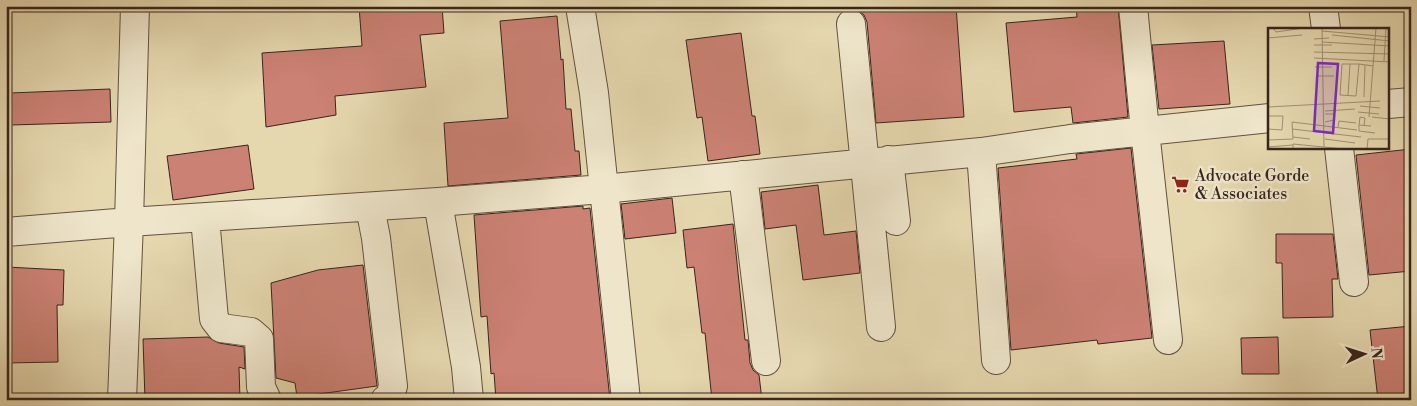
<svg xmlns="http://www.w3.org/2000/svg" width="1417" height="406" font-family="'Libre Bodoni',serif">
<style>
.building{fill:#cb8174;stroke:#38251c}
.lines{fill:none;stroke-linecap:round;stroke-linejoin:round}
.minor-casing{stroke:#635240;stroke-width:30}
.minor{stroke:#eee5ca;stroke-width:28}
.labels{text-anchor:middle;stroke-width:5;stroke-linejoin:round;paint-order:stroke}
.poi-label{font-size:16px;fill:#38251c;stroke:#eee5ca;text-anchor:start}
.inset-road{fill:none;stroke:#a09074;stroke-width:1}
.view{fill:#7b2cbf;fill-opacity:0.15;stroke:#7b2cbf;stroke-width:2.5}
.inset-edge{fill:none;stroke:#38251c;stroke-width:2.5}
</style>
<rect width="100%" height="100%" fill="#e5d7ae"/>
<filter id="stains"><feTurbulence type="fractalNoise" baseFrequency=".004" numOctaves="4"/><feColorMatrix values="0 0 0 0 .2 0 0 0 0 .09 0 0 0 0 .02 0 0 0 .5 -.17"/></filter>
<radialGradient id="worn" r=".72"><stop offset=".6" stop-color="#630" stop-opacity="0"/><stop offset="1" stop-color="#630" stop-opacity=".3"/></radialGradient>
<path class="building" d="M 359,6 L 442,6 L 444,33 L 420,35 L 426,87 L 335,96 L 336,115 L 266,127 L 262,53 L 362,46 Z
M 940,6 L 956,6 L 964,117 L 876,123 L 867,22 L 864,15 L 860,12 Z
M 1076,6 L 1118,6 L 1128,117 L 1073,123 L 1071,107 L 1014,112 L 1006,23 L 1077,17 Z
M 557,16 L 561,60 L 563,59 L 566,109 L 571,109 L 575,151 L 579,151 L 581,175 L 448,186 L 444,123 L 508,118 L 500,21 Z
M 741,33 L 752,116 L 755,116 L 760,154 L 708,161 L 702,117 L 697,118 L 686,40 Z
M 1224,41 L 1230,104 L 1159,109 L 1152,45 Z
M 110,89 L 111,122 L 11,125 L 10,93 Z
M 248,145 L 254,189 L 173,200 L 167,156 Z
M 1131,148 L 1152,338 L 1098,344 L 1097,340 L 1011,350 L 998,168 L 1077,159 L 1076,154 Z
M 1411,149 L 1411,271 L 1369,275 L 1356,155 Z
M 818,185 L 824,235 L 856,231 L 860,273 L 803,280 L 796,225 L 765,229 L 761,192 Z
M 672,198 L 676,233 L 625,239 L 621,204 Z
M 583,206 L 583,209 L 590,208 L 610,400 L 496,400 L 494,373 L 491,374 L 487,316 L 481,317 L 474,215 Z
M 733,224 L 745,340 L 748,340 L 750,363 L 753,370 L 759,375 L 762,400 L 712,400 L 705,333 L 702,333 L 694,267 L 687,268 L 683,230 Z
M 1276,234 L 1333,234 L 1338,279 L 1332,279 L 1333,317 L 1283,318 L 1282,263 L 1276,263 Z
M 363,265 L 377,386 L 297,397 L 295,383 L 276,378 L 271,283 L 318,270 Z
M 6,267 L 64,270 L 63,305 L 57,305 L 58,362 L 6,363 Z
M 1411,326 L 1411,400 L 1378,400 L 1370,330 Z
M 208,337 L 219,343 L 244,347 L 245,369 L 239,367 L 240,400 L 145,400 L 143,339 Z
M 1278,337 L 1279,374 L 1242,374 L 1241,338 Z"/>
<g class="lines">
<defs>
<path id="minor" d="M 580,6 L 594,93 L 626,400
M 1133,6 L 1145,131 L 1168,340
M 1323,6 L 1326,29
M 851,24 L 881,327
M 1388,104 L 1411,102
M 1339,148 L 1354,282
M 981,152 L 996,360
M 889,160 L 896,221
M 743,175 L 766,361
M 438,202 L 466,367 L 469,400
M 370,207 L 376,238 L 393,386 L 389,399 L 385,400
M 205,218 L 214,319 L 221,328 L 251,332 L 259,339 L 261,387 L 267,400
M 6,232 L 129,222 L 438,202 L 603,189 L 981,152 L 1070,139 L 1270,118
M 122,400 L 129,222 L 135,6"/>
</defs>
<use href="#minor" class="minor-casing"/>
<use href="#minor" class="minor"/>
</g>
<defs>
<symbol id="supermarket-bare" viewBox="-9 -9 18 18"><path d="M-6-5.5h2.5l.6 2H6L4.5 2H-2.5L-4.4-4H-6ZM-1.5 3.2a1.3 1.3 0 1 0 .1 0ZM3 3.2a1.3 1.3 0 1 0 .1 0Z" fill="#8f2418" stroke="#eee5ca" stroke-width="2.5" paint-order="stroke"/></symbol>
</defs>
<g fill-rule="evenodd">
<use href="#supermarket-bare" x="1168" y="172" width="25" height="25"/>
</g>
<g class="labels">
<g class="poi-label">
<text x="1195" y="181">Advocate Gorde<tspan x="1195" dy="18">&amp; Associates</tspan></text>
</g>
</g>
<g transform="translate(1268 28)">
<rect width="121" height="121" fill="#e5d7ae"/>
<path class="inset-road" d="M 5,0 L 8,4 L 36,0M 54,0 L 56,119M 54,3 L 122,9M 64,7 L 122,13M 0,10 L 34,7M 46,11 L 61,10M 54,14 L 122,18M 46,17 L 64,17M 46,24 L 122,26M 46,30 L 122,34M 116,33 L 118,0M 91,36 L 88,68 L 72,67 L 74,36 L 91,36 L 105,38M 47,39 L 64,39M 48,48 L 66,48M 80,67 L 82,36M 96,69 L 97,37M 92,78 L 112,80M 0,79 L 112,73M 57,83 L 87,81M 90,84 L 111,86M 0,88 L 15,88 L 14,102 L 0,101M 101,89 L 108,0M 104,89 L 122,91M 57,94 L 66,92 L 66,86 L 57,86M 91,97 L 92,89 L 97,90 L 96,98M 103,98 L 91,97 L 91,103 L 107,105M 70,99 L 71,93 L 88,95M 24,101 L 93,109M 25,109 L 42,111M 57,111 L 87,115M 0,112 L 25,111 L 24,94 L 89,102M 0,119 L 25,117M 25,121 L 25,116 L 76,121M 99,121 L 100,111 L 122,111"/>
<path class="view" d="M 50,35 L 70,36 L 65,105 L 46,103 Z"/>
<rect width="121" height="121" class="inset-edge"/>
</g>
<rect width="1417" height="406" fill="none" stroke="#e5d7ae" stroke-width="25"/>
<rect x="8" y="8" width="1402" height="391" fill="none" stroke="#38251c" stroke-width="2.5"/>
<rect x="12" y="12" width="1392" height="381" fill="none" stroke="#38251c"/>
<g transform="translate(1364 354) rotate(86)" stroke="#eee5ca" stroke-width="4" paint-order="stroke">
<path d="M0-4L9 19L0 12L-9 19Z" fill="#38251c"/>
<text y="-8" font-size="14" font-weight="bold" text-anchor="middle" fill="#38251c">N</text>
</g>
<rect width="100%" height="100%" filter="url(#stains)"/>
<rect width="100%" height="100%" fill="url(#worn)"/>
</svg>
